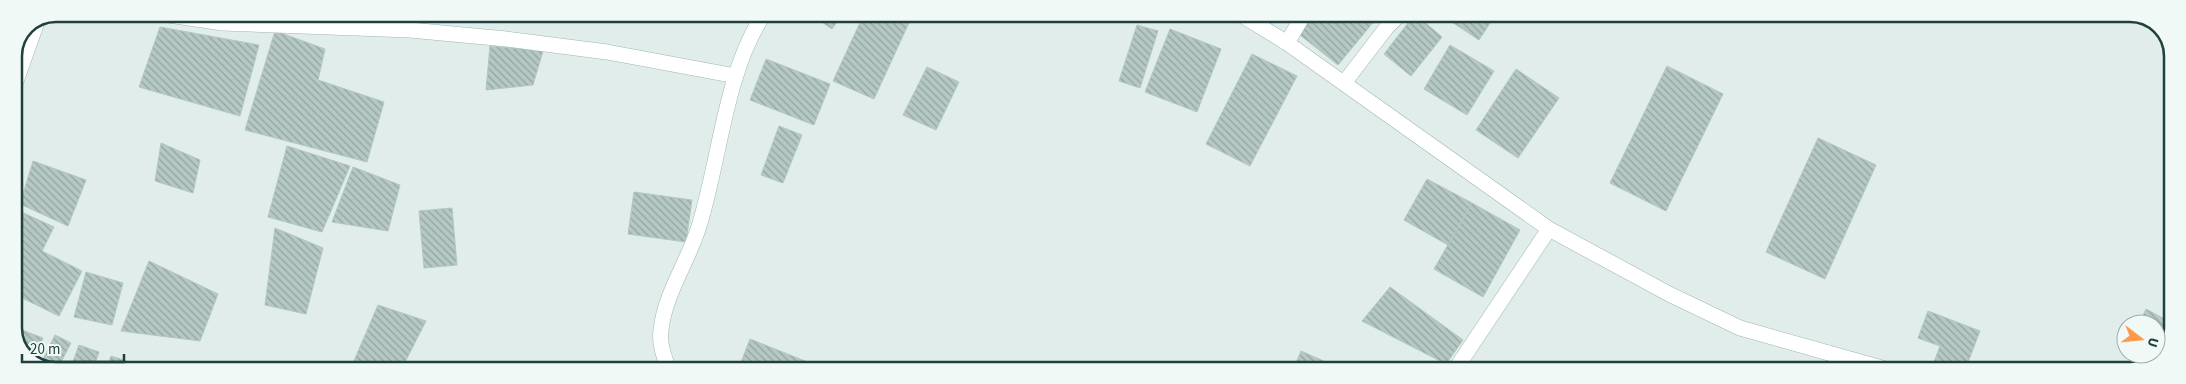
<svg xmlns="http://www.w3.org/2000/svg" width="2186" height="384" font-family="'Source Sans 3',sans-serif">
<style>
.building{fill:url(#building-back-hatch);stroke:#b2c7c3}
.lines{fill:none;stroke-linecap:round;stroke-linejoin:round}
.minor-casing{stroke:#a2b6b3;stroke-width:16}
.minor{stroke:#fff;stroke-width:15}
.rim{fill:none;stroke:#1f403d;stroke-width:2.5}
</style>
<defs>
<pattern id="building-back-hatch" width="6" height="6" patternUnits="userSpaceOnUse" patternTransform="scale(1.25)"><rect width="6" height="6" fill="#b5c8c3"/><path d="M-1 5l2 2M0 0l6 6M5-1l2 2" fill="none" stroke="#93a4a0"/></pattern>
</defs>
<rect width="100%" height="100%" fill="#e0edea"/>
<path class="building" d="M 810,14 L 842,14 L 832,29 Z
M 864,14 L 913,14 L 874,99 L 833,81 Z
M 1314,14 L 1380,14 L 1338,65 L 1300,35 Z
M 1415,14 L 1442,37 L 1411,76 L 1384,54 Z
M 1440,14 L 1496,14 L 1479,40 Z
M 1137,25 L 1158,31 L 1140,88 L 1119,81 Z
M 160,27 L 259,45 L 240,116 L 139,87 Z
M 1170,29 L 1221,49 L 1197,112 L 1145,92 Z
M 275,31 L 325,49 L 318,80 L 384,102 L 367,162 L 245,130 Z
M 1450,45 L 1494,71 L 1467,115 L 1424,89 Z
M 490,46 L 543,51 L 533,85 L 486,90 Z
M 1252,54 L 1297,76 L 1250,166 L 1206,144 Z
M 766,59 L 830,84 L 814,125 L 750,100 Z
M 1667,66 L 1723,94 L 1666,211 L 1610,183 Z
M 927,67 L 959,82 L 936,130 L 903,115 Z
M 1516,69 L 1559,98 L 1518,158 L 1476,130 Z
M 779,126 L 802,135 L 783,183 L 761,175 Z
M 1818,138 L 1876,165 L 1825,279 L 1766,252 Z
M 161,143 L 200,160 L 193,193 L 155,181 Z
M 287,146 L 350,166 L 322,232 L 268,217 Z
M 33,161 L 86,180 L 68,226 L 20,204 Z
M 353,167 L 400,185 L 388,231 L 332,222 Z
M 1427,179 L 1472,203 L 1448,245 L 1404,220 Z
M 634,192 L 692,200 L 686,242 L 628,234 Z
M 1472,203 L 1520,230 L 1483,297 L 1434,269 Z
M 452,208 L 457,265 L 424,268 L 419,211 Z
M 17,210 L 54,227 L 42,251 L 82,271 L 59,316 L 14,294 L 14,215 Z
M 275,228 L 323,248 L 306,314 L 265,305 Z
M 149,261 L 218,294 L 200,341 L 121,331 Z
M 86,272 L 123,283 L 112,325 L 74,317 Z
M 1390,287 L 1463,340 L 1446,364 L 1362,321 Z
M 378,305 L 426,321 L 401,370 L 350,370 Z
M 2146,309 L 2172,323 L 2172,328 L 2160,351 L 2156,349 L 2156,324 L 2139,324 Z
M 1928,311 L 1980,331 L 1965,370 L 1931,370 L 1940,346 L 1918,338 Z
M 14,327 L 43,338 L 38,352 L 20,345 L 14,333 Z
M 55,335 L 71,343 L 57,370 L 51,370 L 40,365 Z
M 750,339 L 820,367 L 819,370 L 738,370 Z
M 79,345 L 99,352 L 93,370 L 70,370 Z
M 1301,351 L 1344,370 L 1293,370 Z
M 111,356 L 154,370 L 106,370 Z"/>
<g class="lines">
<defs>
<path id="minor" d="M 162,14 L 223,23 L 410,30 L 506,39 L 607,52 L 736,76
M 1240,14 L 1287,43 L 1549,229 L 1669,294 L 1740,328 L 1889,370
M 1287,43 L 1304,14
M 1344,83 L 1387,27 L 1400,14
M 14,87 L 37,22
M 669,370 C 664,356 659,345 661,330 C 665,292 690,259 700,223 C 720,157 726,70 764,14
M 1455,370 L 1549,229"/>
</defs>
<use href="#minor" class="minor-casing"/>
<use href="#minor" class="minor"/>
</g>
<path d="M0 0H2186V384H0ZM56 22H2130A34 34 0 0 1 2164 56V328A34 34 0 0 1 2130 362H56A34 34 0 0 1 22 328V56A34 34 0 0 1 56 22Z" fill="#f1f9f7" fill-rule="evenodd"/>
<path class="rim" d="M56 22H2130A34 34 0 0 1 2164 56V328A34 34 0 0 1 2130 362H56A34 34 0 0 1 22 328V56A34 34 0 0 1 56 22Z"/>
<g transform="translate(2141 339) rotate(106)"><circle r="24" fill="#f1f9f7" stroke="#9dafad"/>
<path d="M0-4L9 19L0 12L-9 19Z" fill="#ff9a4c"/>
<text y="-8" font-size="14" font-weight="bold" text-anchor="middle" fill="#1f403d">U</text>
</g>
<path d="M22 354v8h102v-8" fill="none" stroke="#1f403d" stroke-width="2.5"/>
<text x="30" y="354" font-size="15" fill="#1f403d" stroke="#f1f9f7" stroke-width="4" paint-order="stroke">20 m</text>
</svg>
